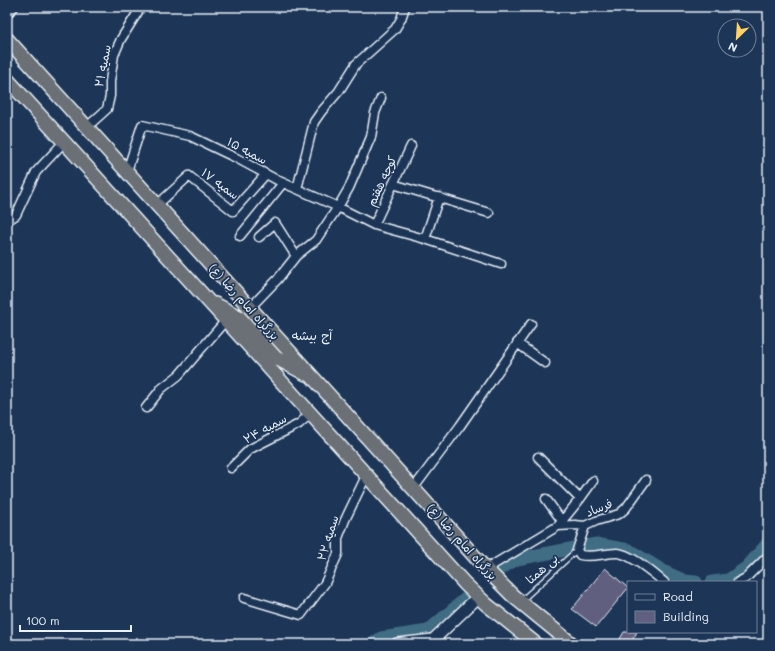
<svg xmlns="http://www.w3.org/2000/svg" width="775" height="651" font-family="Mali,'Playpen Sans Arabic',sans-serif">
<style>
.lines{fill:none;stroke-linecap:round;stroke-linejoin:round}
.river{stroke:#3f6c84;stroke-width:13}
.building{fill:#615f7f;stroke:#e8f1f8}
.service-casing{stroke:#e8f1f8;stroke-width:7}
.minor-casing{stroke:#e8f1f8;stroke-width:11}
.secondary-casing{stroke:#e8f1f8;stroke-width:14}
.trunk-casing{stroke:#e8f1f8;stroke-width:16}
.service{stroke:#1d3557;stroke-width:4}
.minor{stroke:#1d3557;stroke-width:8}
.secondary{stroke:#1d3557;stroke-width:11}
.trunk{stroke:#6b6f75;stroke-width:13}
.labels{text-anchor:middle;stroke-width:3.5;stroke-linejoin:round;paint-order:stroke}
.street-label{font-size:12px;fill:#e8f1f8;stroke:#1d3557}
.neighbourhood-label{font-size:13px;fill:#e8f1f8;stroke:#1d3557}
</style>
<rect width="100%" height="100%" fill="#1d3557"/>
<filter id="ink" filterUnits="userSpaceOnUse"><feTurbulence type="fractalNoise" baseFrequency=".025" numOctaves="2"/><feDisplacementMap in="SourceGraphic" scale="8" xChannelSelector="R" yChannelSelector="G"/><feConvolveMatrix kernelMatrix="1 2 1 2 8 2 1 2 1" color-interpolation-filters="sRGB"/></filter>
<g filter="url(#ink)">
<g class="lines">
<path class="river" d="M 493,573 L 517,559 L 596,544 L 629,550 L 665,572 L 685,581 L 696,582
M 712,582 L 728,580 L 747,567 L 768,543
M 373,644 L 381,638 L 428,631 L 470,595"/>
</g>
<path class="building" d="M 605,568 L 628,588 L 596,627 L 572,609 Z
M 624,632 L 637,632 L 630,644 L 617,644 Z"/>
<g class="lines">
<defs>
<path id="service" d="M 521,601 L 577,550"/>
<path id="minor" d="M 7,14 L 14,7
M 87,127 L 107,109 L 110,96 L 110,81 L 114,55 L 121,39 L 141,7
M 127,171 L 142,125 L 190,136 L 236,158 L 279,181 L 338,207 L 374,225 L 425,239 L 501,264
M 393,184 L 489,213
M 297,189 L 314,122 L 321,112 L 339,91 L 356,64 L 395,29 L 401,19 L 405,7
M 157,205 L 189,176 L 233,211 L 266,174
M 7,221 L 16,215 L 36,172 L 64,142
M 374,225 L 411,146
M 240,236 L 283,183
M 259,237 L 275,223 L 296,256
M 425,239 L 439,197
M 250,308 L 277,280 L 296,256 L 316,240 L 338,207 L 349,188 L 371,137 L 375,113 L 381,98
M 517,343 L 545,363
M 146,408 L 161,389 L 179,375 L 226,320
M 538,457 L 580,499
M 231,468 L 250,449 L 299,424 L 311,413
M 413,489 L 460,426 L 531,324
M 546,499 L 562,521
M 558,526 L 580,499 L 593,481
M 585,526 L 577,550 L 580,555 C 593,558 604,553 617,553 C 630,553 654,574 664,582
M 486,569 L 558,526 L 575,525 L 585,526 L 596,521 L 619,514 L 626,508 L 646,480
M 738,582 L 746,578 L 768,556
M 244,598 L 301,615 L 325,583 L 338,554 L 338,538 L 345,520 L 367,474"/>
<path id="secondary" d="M 397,644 L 433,640 L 478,597"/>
<path id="trunk" d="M 7,39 L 486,569 L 513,596 L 572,644
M 7,79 L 465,584 L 486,604 L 536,644
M 215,304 L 239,317 L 276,358 L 306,374"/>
</defs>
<use href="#service" class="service-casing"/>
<use href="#minor" class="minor-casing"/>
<use href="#secondary" class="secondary-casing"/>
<use href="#trunk" class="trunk-casing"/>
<use href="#service" class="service"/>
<use href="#minor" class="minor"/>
<use href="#secondary" class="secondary"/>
<use href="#trunk" class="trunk"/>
</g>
</g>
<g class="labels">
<g class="street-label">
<text transform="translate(103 66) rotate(-79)" y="4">سمیه ۲۱</text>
<text transform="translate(247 151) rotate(28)" y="4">سمیه ۱۵</text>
<text transform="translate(382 181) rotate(-65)" y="4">کوچه هفتم</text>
<text transform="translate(220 184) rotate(36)" y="4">سمیه ۱۷</text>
<text transform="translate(244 302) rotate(48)" y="4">بزرگراه امام رضا (ع)</text>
<text transform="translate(265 429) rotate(-29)" y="4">سمیه ۲۴</text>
<text transform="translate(599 508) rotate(-22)" y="4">فرساد</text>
<text transform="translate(328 538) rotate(-73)" y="4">سمیه ۲۲</text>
<text transform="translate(462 542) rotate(48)" y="4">بزرگراه امام رضا (ع)</text>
<text transform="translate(542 569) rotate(-42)" y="4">بی همتا</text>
</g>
<g class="neighbourhood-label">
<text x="312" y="340">آج بیشه</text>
</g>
</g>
<rect width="775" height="651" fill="none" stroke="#1d3557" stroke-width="24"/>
<rect x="12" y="12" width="751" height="627" fill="none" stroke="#e8f1f8" stroke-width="1.5" filter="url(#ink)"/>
<rect x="627" y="581" width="130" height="52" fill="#1d3557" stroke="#6e8097"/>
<rect x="635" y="594" width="20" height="6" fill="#1d3557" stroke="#6e8097"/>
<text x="663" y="601" font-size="12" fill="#e8f1f8">Road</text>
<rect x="635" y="611" width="20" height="12" fill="#615f7f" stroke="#6e8097"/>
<text x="663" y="621" font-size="12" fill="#e8f1f8">Building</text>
<g transform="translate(737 38) rotate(205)"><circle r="19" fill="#1d3557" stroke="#6e8097"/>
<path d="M0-3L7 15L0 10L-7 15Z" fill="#ffd166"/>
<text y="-6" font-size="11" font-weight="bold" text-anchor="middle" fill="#e8f1f8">N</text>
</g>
<path d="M20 625v6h111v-6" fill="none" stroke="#e8f1f8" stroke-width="2"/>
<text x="26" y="625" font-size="12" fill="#e8f1f8" stroke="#1d3557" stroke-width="3" paint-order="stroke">100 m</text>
</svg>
